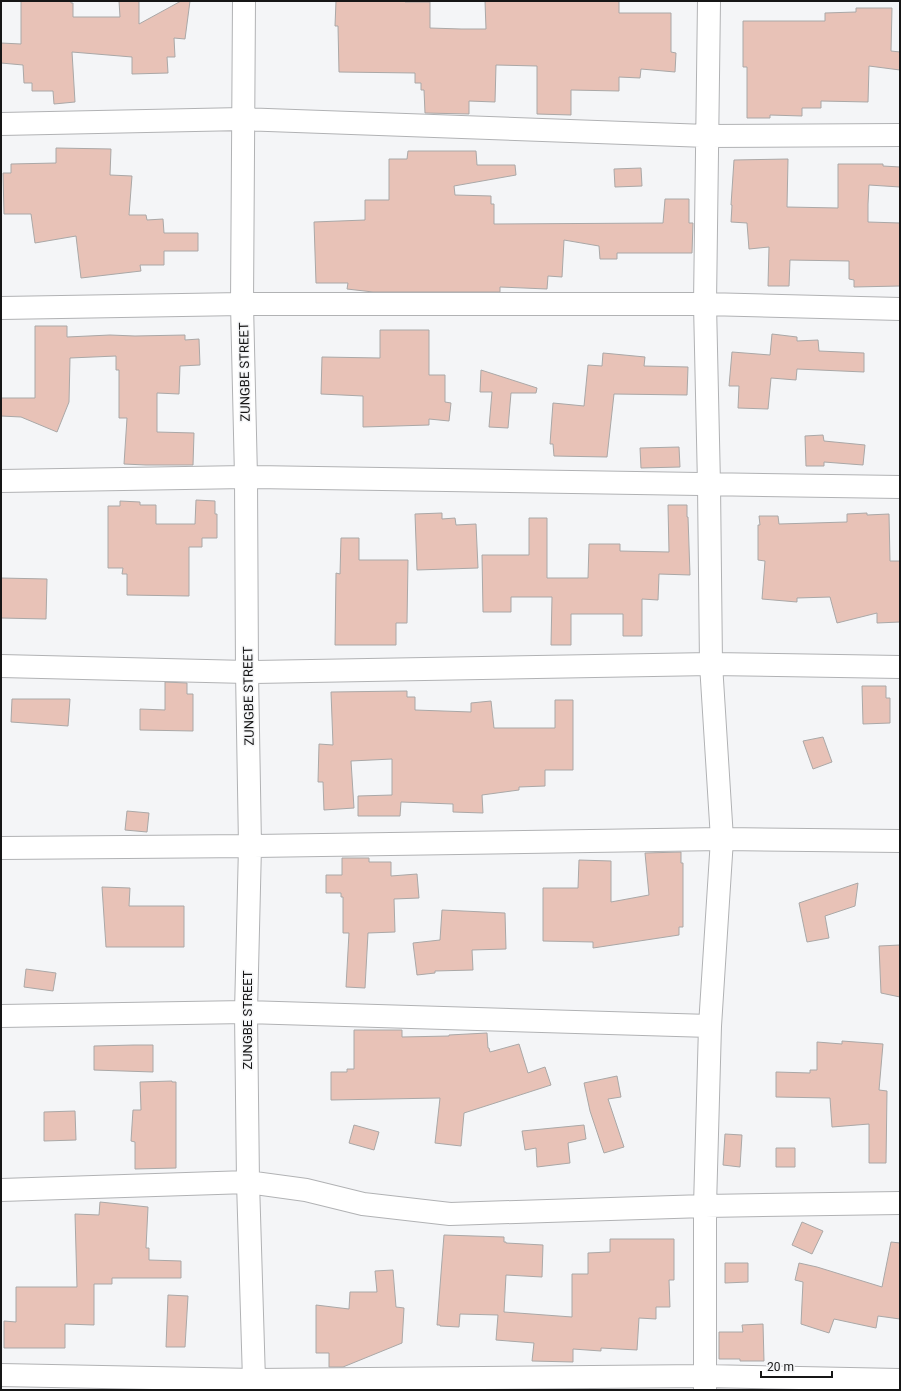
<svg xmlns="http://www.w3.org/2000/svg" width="901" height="1391" font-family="Roboto,sans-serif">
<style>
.building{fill:#e8c2b7;stroke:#aaa8a7}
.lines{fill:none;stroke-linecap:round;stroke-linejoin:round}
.minor-casing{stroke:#b1b2b4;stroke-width:24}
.minor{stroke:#fff;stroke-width:22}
.labels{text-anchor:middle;stroke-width:3;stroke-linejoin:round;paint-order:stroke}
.street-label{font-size:13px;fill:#161616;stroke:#f4f5f7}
</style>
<rect width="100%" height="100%" fill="#f4f5f7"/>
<path class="building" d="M 21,1 L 71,1 L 71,3 L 73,3 L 73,17 L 120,17 L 119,1 L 139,1 L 139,24 L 181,1 L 190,1 L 185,39 L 174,38 L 175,57 L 167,57 L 168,73 L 132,74 L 132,57 L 72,52 L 75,102 L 54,104 L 53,91 L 32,91 L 32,83 L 24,83 L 23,65 L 1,63 L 1,43 L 21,44 Z
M 336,1 L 405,1 L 405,2 L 430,2 L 430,28 L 461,29 L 486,29 L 485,1 L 619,1 L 619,13 L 671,13 L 671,52 L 676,53 L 675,72 L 641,69 L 640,78 L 619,77 L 619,91 L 571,90 L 571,115 L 537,114 L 537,66 L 496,65 L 495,102 L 469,101 L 469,114 L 425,113 L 424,90 L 421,90 L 421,83 L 415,83 L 415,73 L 339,72 L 338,26 L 335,26 Z
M 856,8 L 892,8 L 891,51 L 900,52 L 900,70 L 869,66 L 868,102 L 821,101 L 821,108 L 802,108 L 802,116 L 770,115 L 770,118 L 747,118 L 747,67 L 743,67 L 743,21 L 825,21 L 825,13 L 856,12 Z
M 56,148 L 111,149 L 110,175 L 132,176 L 129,215 L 146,215 L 147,220 L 163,219 L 164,233 L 198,233 L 198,251 L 164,251 L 164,265 L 140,265 L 141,271 L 81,278 L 76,236 L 35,243 L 31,214 L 4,214 L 3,173 L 11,173 L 11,164 L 56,163 Z
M 408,151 L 476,151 L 477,165 L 515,165 L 516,175 L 454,186 L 455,195 L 491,196 L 491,204 L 494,204 L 494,224 L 663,223 L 665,199 L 689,199 L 689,223 L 693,223 L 692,253 L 617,253 L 617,259 L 600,259 L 599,246 L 564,240 L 562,277 L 548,276 L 547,289 L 500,287 L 500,292 L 373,292 L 347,289 L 348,283 L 316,283 L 314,222 L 365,220 L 365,200 L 389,200 L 389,159 L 407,159 Z
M 788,159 L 787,207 L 838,208 L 838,164 L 883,164 L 883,166 L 900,167 L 900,187 L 869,185 L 868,204 L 868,222 L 900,223 L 900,286 L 854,287 L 854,280 L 849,279 L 849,261 L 790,260 L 789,286 L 768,286 L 769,247 L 749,249 L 747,223 L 731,222 L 732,205 L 731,205 L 734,160 Z
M 641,168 L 642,186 L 615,187 L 614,169 Z
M 35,326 L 67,326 L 67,337 L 110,335 L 135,336 L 185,335 L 185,340 L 199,339 L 200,365 L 180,366 L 179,394 L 157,393 L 157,432 L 194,433 L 193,465 L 146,465 L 124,464 L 127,418 L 119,418 L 119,370 L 116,370 L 116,356 L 70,358 L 69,402 L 57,432 L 21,417 L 1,416 L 1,398 L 35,398 Z
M 380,330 L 429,330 L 429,375 L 445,375 L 445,402 L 451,403 L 449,421 L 429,419 L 429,425 L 363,427 L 363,396 L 321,394 L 322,357 L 380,358 Z
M 772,334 L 797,337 L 797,341 L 818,340 L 819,351 L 864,353 L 864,372 L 797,369 L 796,380 L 771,378 L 768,409 L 738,408 L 739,386 L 729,386 L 732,352 L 770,355 Z
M 603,353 L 645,357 L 644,366 L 688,367 L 687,395 L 614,394 L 607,457 L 554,456 L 553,444 L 550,444 L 553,403 L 584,406 L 588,365 L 602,366 Z
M 481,370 L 537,388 L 536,393 L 511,393 L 508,428 L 489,427 L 492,392 L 480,392 Z
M 823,435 L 824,441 L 865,445 L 863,465 L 824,462 L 824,466 L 806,466 L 805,436 Z
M 679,447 L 680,467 L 641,468 L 640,448 Z
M 196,500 L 215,501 L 215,514 L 217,514 L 217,538 L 202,538 L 202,547 L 189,547 L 189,596 L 127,595 L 127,574 L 122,574 L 123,568 L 108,568 L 108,506 L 120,506 L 120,501 L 140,502 L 140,505 L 156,505 L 156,524 L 195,524 Z
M 668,505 L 687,505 L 687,517 L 688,517 L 690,575 L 659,574 L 658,600 L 642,599 L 642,636 L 623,636 L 623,614 L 571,614 L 571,645 L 551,645 L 552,597 L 511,597 L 511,612 L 483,612 L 482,555 L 529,555 L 529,518 L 547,518 L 547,578 L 588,578 L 589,544 L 620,544 L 620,551 L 669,552 Z
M 442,513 L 442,519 L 455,518 L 456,525 L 476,524 L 478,568 L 417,570 L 415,514 Z
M 867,513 L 867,515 L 889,514 L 890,561 L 900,561 L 900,622 L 877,623 L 877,613 L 837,623 L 830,597 L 797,598 L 797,602 L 762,599 L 765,561 L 758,560 L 758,525 L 760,525 L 759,516 L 778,516 L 779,524 L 847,522 L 847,514 Z
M 341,538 L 359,538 L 359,560 L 408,560 L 407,623 L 396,623 L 396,645 L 335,645 L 336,573 L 340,574 Z
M 1,578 L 47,579 L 46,619 L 1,618 Z
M 165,682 L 187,683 L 187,694 L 193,694 L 193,731 L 140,730 L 140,709 L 165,710 Z
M 862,686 L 886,686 L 886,698 L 890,698 L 890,723 L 863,724 Z
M 407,691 L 407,697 L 415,697 L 415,710 L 471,712 L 471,703 L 491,701 L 494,728 L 555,728 L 555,700 L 573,700 L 573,770 L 545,770 L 545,786 L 519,787 L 519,790 L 482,795 L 483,813 L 453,812 L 453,804 L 401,802 L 400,816 L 358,816 L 358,796 L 392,795 L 392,759 L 351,761 L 354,808 L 324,810 L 323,782 L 318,782 L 319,744 L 333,745 L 331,692 Z
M 12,699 L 70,699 L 68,726 L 11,722 Z
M 823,737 L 832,762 L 813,769 L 803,741 Z
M 127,811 L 149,813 L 147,832 L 125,830 Z
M 681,852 L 681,863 L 683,863 L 683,927 L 679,927 L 679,935 L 593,948 L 593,942 L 543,941 L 543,888 L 578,888 L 579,860 L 611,861 L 611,902 L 649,895 L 645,853 Z
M 342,858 L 369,858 L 369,862 L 391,862 L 391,876 L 417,874 L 419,898 L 394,899 L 395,932 L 368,933 L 365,988 L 346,987 L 349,933 L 343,933 L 343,897 L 341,897 L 341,893 L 326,893 L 326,875 L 342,875 Z
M 858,883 L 855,906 L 825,916 L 829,938 L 807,942 L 799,903 Z
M 102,887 L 130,888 L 129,906 L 184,906 L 184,947 L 106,947 Z
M 442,910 L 505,913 L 506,949 L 472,950 L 473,970 L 435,971 L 435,973 L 417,975 L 413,943 L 440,940 Z
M 900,945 L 900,997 L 881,993 L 879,946 Z
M 26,969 L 56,973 L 53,991 L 24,987 Z
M 354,1030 L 402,1030 L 402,1037 L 449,1036 L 449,1035 L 487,1033 L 488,1048 L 489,1048 L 490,1052 L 519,1044 L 528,1073 L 545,1067 L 551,1085 L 464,1113 L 461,1146 L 435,1143 L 440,1098 L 331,1100 L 331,1072 L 347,1072 L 347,1069 L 354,1069 Z
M 842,1041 L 883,1044 L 879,1090 L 887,1091 L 886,1163 L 869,1163 L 869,1124 L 832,1127 L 830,1098 L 776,1097 L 776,1072 L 810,1073 L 810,1070 L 817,1070 L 817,1042 L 842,1044 Z
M 134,1045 L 153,1045 L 153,1072 L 94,1070 L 94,1046 Z
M 617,1076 L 621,1097 L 608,1099 L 624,1147 L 604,1153 L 590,1111 L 584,1083 Z
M 172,1081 L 172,1082 L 176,1082 L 176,1168 L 135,1169 L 135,1142 L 131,1141 L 133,1110 L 141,1110 L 140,1082 Z
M 75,1111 L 76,1140 L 44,1141 L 44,1112 Z
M 354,1125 L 379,1132 L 374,1150 L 349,1143 Z
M 584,1125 L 586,1139 L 568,1143 L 570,1163 L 537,1167 L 536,1148 L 525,1150 L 522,1131 Z
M 725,1134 L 742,1135 L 740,1167 L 723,1165 Z
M 776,1148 L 795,1148 L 795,1167 L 776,1167 Z
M 100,1202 L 148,1207 L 146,1248 L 149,1248 L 149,1260 L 181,1261 L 181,1278 L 112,1278 L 112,1284 L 94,1284 L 94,1325 L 65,1324 L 65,1348 L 4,1348 L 4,1321 L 16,1322 L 16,1287 L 77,1287 L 75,1214 L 99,1215 Z
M 802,1222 L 823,1231 L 812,1254 L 792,1245 Z
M 444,1235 L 504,1237 L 504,1242 L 506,1242 L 506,1243 L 543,1245 L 542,1277 L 506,1275 L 504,1312 L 572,1317 L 572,1274 L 588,1274 L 588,1253 L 610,1252 L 610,1239 L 674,1239 L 674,1280 L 669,1280 L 670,1307 L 656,1307 L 656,1319 L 639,1318 L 637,1350 L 601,1348 L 601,1351 L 573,1349 L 573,1362 L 532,1361 L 534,1343 L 496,1340 L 498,1315 L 460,1314 L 459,1327 L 440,1326 L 440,1325 L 437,1325 Z
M 891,1242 L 900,1243 L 900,1319 L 878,1316 L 876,1328 L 834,1319 L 829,1333 L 801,1324 L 803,1282 L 795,1280 L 799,1263 L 817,1267 L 882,1287 Z
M 725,1263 L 748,1263 L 748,1282 L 725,1283 Z
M 393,1270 L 396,1307 L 404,1308 L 402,1343 L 343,1367 L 329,1367 L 329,1353 L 316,1353 L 316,1305 L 349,1309 L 350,1292 L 377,1292 L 375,1271 Z
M 168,1295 L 188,1296 L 185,1347 L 166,1347 Z
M 763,1324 L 764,1361 L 740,1361 L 740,1359 L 719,1359 L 719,1332 L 743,1332 L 742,1325 Z"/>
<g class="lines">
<defs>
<path id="minor" d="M 244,1 L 242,304 L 246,477 L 247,672 L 250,846 L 246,1012 L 248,1182 L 254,1380 L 255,1390
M 1,124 L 243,119 L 707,136 L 900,135
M 1,308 L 242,304 L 705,304 L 900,309
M 1,481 L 246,477 L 900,487
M 1,666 L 247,672 L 711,664 L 900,667
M 1,848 L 250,846 L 722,839 L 900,841
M 1,1016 L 246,1012 L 710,1026
M 1,1190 L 248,1182 L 306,1190 L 363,1204 L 450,1214 L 705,1206 L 900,1203
M 1,1375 L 254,1380 L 705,1376 L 900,1380
M 705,1390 L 705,1206 L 710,1026 L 722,839 L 711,664 L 709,485 L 705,304 L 709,1"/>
</defs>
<use href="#minor" class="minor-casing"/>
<use href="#minor" class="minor"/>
</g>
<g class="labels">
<g class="street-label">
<text transform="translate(244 372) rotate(-91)" y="5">ZUNGBE STREET</text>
<text transform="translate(248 696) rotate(-91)" y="5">ZUNGBE STREET</text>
<text transform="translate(247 1020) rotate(-90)" y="5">ZUNGBE STREET</text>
</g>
</g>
<rect width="901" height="1391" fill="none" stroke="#161616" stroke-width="4"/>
<path d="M761 1371v6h71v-6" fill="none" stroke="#161616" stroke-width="2"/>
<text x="767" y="1371" font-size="12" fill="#161616" stroke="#f4f5f7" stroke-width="3" paint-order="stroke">20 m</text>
</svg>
